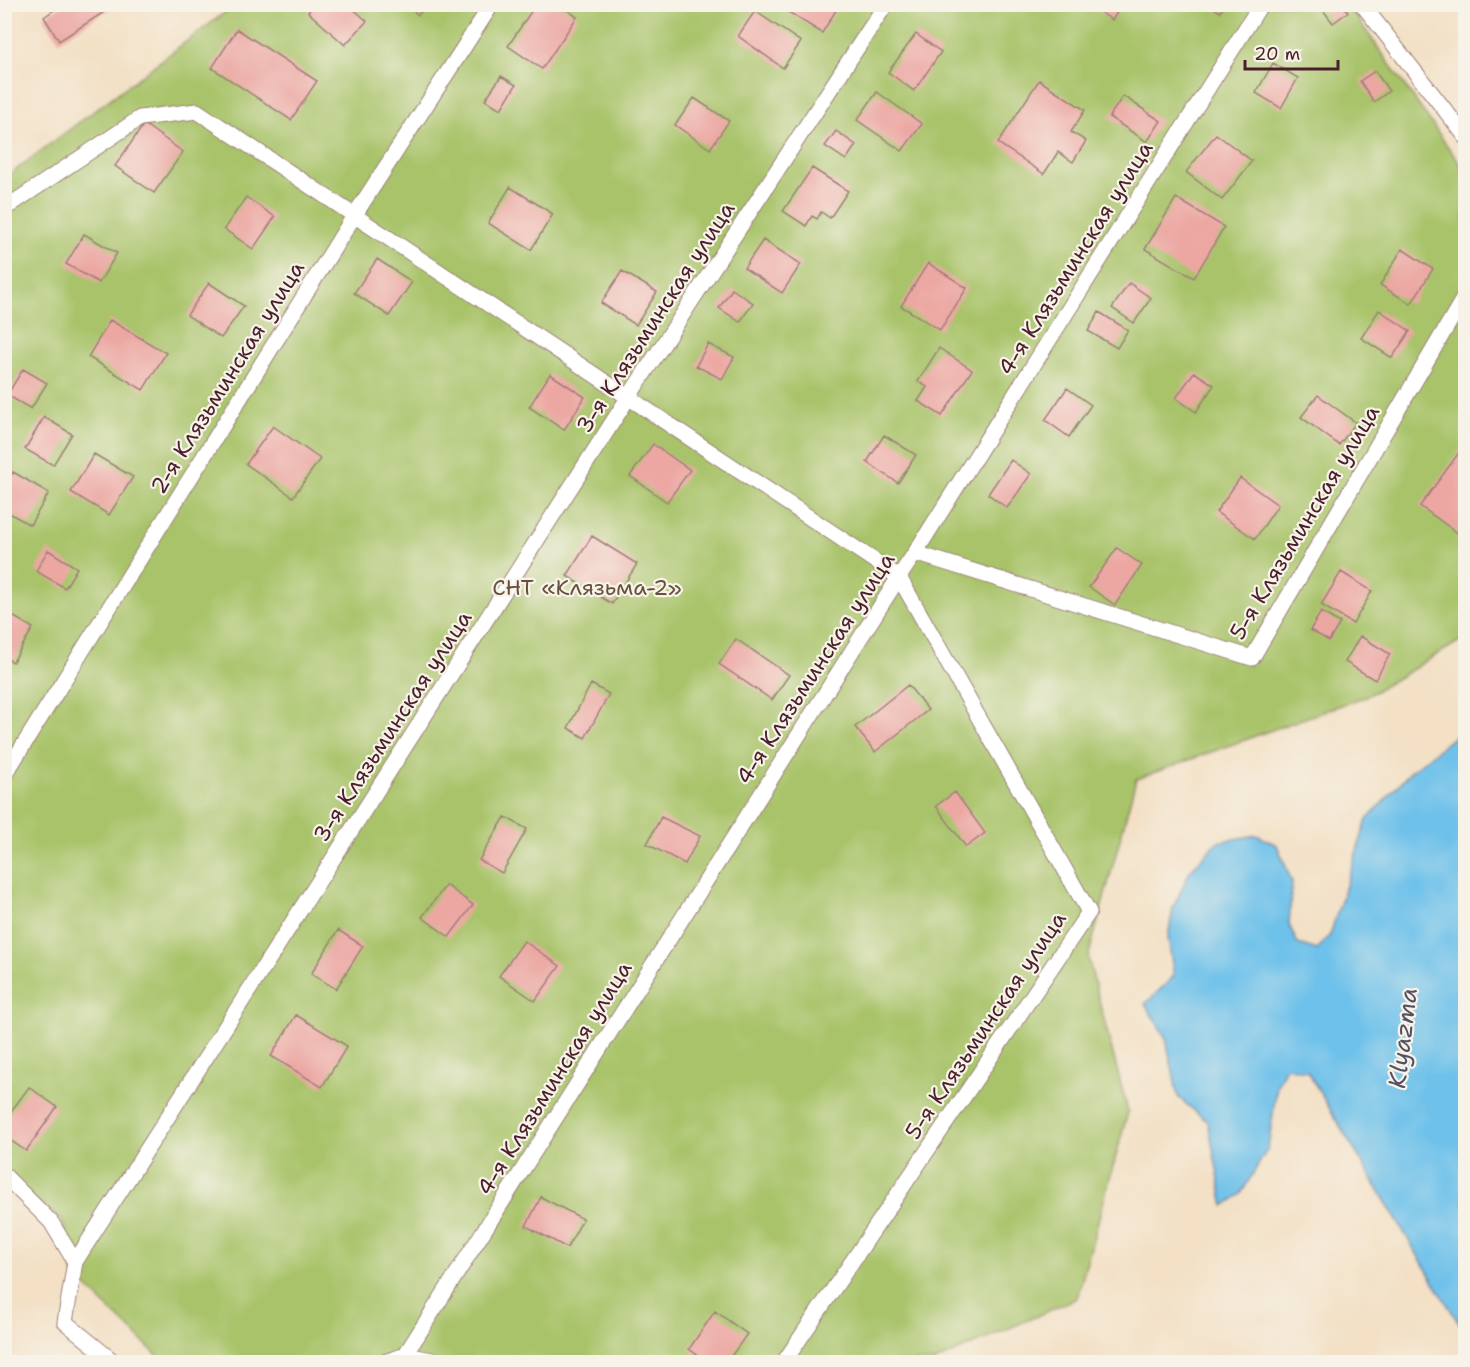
<svg xmlns="http://www.w3.org/2000/svg" width="1470" height="1367" font-family="'Shantell Sans',sans-serif">
<style>
.green{fill:#a8c369;stroke:#79714a;stroke-width:1.5}
.water{fill:#6ec1ea;stroke:#5c708a;stroke-width:1.5}
.building{fill:#eca7a3}
.lines{fill:none;stroke-linecap:round;stroke-linejoin:round}
.service-casing{stroke:#9e8078;stroke-width:17}
.service{stroke:#fff;stroke-width:15}
.labels{text-anchor:middle;stroke-width:4.5;stroke-linejoin:round;paint-order:stroke}
.street-label{font-size:22px;fill:#4a1f2b;stroke:#f7f3e8}
.park-label{font-size:22px;fill:#66503e;stroke:#f7f3e8}
.water-label{font-size:24px;font-style:italic;fill:#555064;stroke:#f7f3e8}
</style>
<rect width="100%" height="100%" fill="#f7f3e8"/>
<filter id="ink" filterUnits="userSpaceOnUse"><feTurbulence type="fractalNoise" baseFrequency=".0167" numOctaves="2"/><feDisplacementMap in="SourceGraphic" scale="12" xChannelSelector="R" yChannelSelector="G"/><feConvolveMatrix kernelMatrix="1 2 1 2 8 2 1 2 1" color-interpolation-filters="sRGB"/></filter>
<filter id="wash" filterUnits="userSpaceOnUse"><feTurbulence type="fractalNoise" baseFrequency=".008" numOctaves="4" result="noise"/><feDisplacementMap in="SourceGraphic" scale="24" xChannelSelector="R" yChannelSelector="G"/><feGaussianBlur stdDeviation="1.35" result="paint"/><feColorMatrix in="noise" values="0 0 0 0 0 0 0 0 0 0 0 0 0 0 0 0 0 1.4 0 .05"/><feComposite in="paint" operator="in"/></filter>
<g filter="url(#wash)">
<rect width="100%" height="100%" fill="#f3e0c5"/>
<path class="green" d="M 235,5 L 1348,5 L 1465,171 L 1465,638 L 1369,695 L 1136,779 L 1088,958 L 1128,1112 L 1077,1298 L 934,1362 L 164,1362 L 73,1274 L 63,1222 L 5,1175 L 5,178 Z"/>
<path class="water" d="M 1465,728 L 1465,1330 L 1458,1322 L 1307,1071 L 1286,1067 L 1277,1085 L 1268,1148 L 1241,1194 L 1224,1206 L 1208,1122 L 1178,1097 L 1166,1038 L 1145,1004 L 1174,976 L 1168,937 L 1173,908 L 1190,871 L 1217,842 L 1257,835 L 1277,845 L 1292,882 L 1289,925 L 1298,944 L 1317,950 L 1330,935 L 1367,820 L 1410,772 Z"/>
<g id="blocks">
<path class="building" d="M 63,4 L 111,4 L 112,7 L 59,41 L 44,17 Z
M 315,4 L 348,4 L 367,21 L 345,45 L 308,12 Z
M 406,4 L 428,4 L 418,15 Z
M 536,4 L 559,4 L 577,17 L 542,69 L 508,46 Z
M 788,4 L 840,4 L 822,33 L 785,10 Z
M 1088,4 L 1123,4 L 1112,20 Z
M 1208,4 L 1226,4 L 1220,12 Z
M 1319,5 L 1343,5 L 1348,12 L 1333,23 Z
M 755,11 L 801,42 L 783,68 L 738,36 Z
M 237,29 L 317,81 L 291,120 L 212,68 Z
M 916,34 L 941,52 L 914,91 L 888,72 Z
M 1273,63 L 1298,78 L 1281,108 L 1256,93 Z
M 1375,71 L 1389,91 L 1374,102 L 1360,81 Z
M 501,76 L 516,85 L 501,109 L 485,100 Z
M 1039,80 L 1085,110 L 1071,132 L 1086,141 L 1073,162 L 1058,152 L 1044,174 L 998,143 Z
M 877,92 L 922,124 L 902,151 L 857,120 Z
M 1123,96 L 1161,121 L 1147,142 L 1109,117 Z
M 694,98 L 729,121 L 710,149 L 675,125 Z
M 144,124 L 183,152 L 154,193 L 115,166 Z
M 836,131 L 856,145 L 846,160 L 825,146 Z
M 1216,134 L 1252,161 L 1222,200 L 1186,172 Z
M 812,168 L 848,191 L 830,218 L 821,212 L 817,219 L 812,216 L 806,226 L 783,211 Z
M 510,187 L 553,214 L 531,250 L 488,223 Z
M 246,197 L 275,217 L 253,249 L 224,229 Z
M 1176,198 L 1224,227 L 1194,278 L 1145,249 Z
M 84,234 L 117,253 L 99,283 L 66,264 Z
M 763,240 L 801,264 L 782,293 L 744,268 Z
M 1402,249 L 1433,269 L 1411,304 L 1380,285 Z
M 377,259 L 412,282 L 389,316 L 354,293 Z
M 928,263 L 967,288 L 940,330 L 901,306 Z
M 622,271 L 657,292 L 636,325 L 601,303 Z
M 209,283 L 244,306 L 221,338 L 187,315 Z
M 1129,283 L 1151,298 L 1134,323 L 1112,308 Z
M 732,289 L 753,303 L 740,322 L 719,308 Z
M 1379,310 L 1410,331 L 1392,358 L 1361,338 Z
M 1099,312 L 1128,330 L 1117,348 L 1088,331 Z
M 110,320 L 166,353 L 143,390 L 88,357 Z
M 708,344 L 734,357 L 722,379 L 696,366 Z
M 939,348 L 972,370 L 942,416 L 918,401 L 927,387 L 918,381 Z
M 23,369 L 47,383 L 31,409 L 7,395 Z
M 1194,372 L 1214,385 L 1196,412 L 1176,398 Z
M 550,374 L 585,397 L 564,430 L 529,407 Z
M 1067,388 L 1091,405 L 1069,437 L 1045,420 Z
M 1318,395 L 1356,423 L 1339,445 L 1301,417 Z
M 44,417 L 72,434 L 53,465 L 25,449 Z
M 273,426 L 320,459 L 293,497 L 246,464 Z
M 884,435 L 916,455 L 898,483 L 867,462 Z
M 653,444 L 690,470 L 667,502 L 630,476 Z
M 1463,447 L 1466,449 L 1466,539 L 1420,506 Z
M 94,454 L 133,477 L 109,515 L 71,492 Z
M 1011,460 L 1031,474 L 1007,508 L 988,494 Z
M 13,472 L 49,493 L 30,525 L 4,510 L 4,487 Z
M 1240,478 L 1278,505 L 1255,539 L 1216,512 Z
M 592,536 L 637,564 L 612,604 L 567,576 Z
M 1117,548 L 1142,565 L 1115,605 L 1089,587 Z
M 48,550 L 77,568 L 65,588 L 36,571 Z
M 1341,572 L 1372,591 L 1353,624 L 1321,605 Z
M 4,611 L 33,628 L 13,662 L 4,657 Z
M 1321,612 L 1340,623 L 1329,641 L 1310,630 Z
M 1360,636 L 1390,654 L 1375,680 L 1345,662 Z
M 736,639 L 789,675 L 772,700 L 719,664 Z
M 591,684 L 609,694 L 585,738 L 568,728 Z
M 908,685 L 928,710 L 875,752 L 855,727 Z
M 955,792 L 985,833 L 966,847 L 936,806 Z
M 505,817 L 527,829 L 502,873 L 479,860 Z
M 661,817 L 700,836 L 685,864 L 647,844 Z
M 446,885 L 473,905 L 449,937 L 422,917 Z
M 338,930 L 363,946 L 336,989 L 311,974 Z
M 524,941 L 560,966 L 535,1001 L 499,976 Z
M 296,1015 L 347,1046 L 322,1087 L 271,1056 Z
M 29,1087 L 57,1107 L 26,1151 L 4,1136 L 4,1121 Z
M 541,1197 L 583,1219 L 567,1248 L 526,1226 Z
M 715,1311 L 747,1334 L 727,1362 L 708,1362 L 689,1349 Z"/>
</g>
</g>
<g filter="url(#ink)">
<use href="#blocks" fill-opacity="0" stroke="#9e8078" stroke-width="1.5"/>
<g class="lines">
<defs>
<path id="service" d="M 1362,4 L 1466,137
M 4,209 L 140,118 L 197,111 L 899,577 L 1089,912 L 784,1362
M 915,553 L 1252,658 L 1466,294
M 4,776 L 354,216 L 492,4
M 4,1175 L 51,1222 L 75,1262 L 65,1322 L 114,1362
M 75,1262 L 628,398 L 886,4
M 405,1355 L 899,577 L 915,553 L 1261,4
M 384,1362 L 405,1355 L 443,1362"/>
</defs>
<use href="#service" class="service-casing"/>
<use href="#service" class="service"/>
</g>
</g>
<g class="labels">
<g class="street-label">
<text transform="translate(1075 258) rotate(-58)" y="8">4-я Клязьминская улица</text>
<text transform="translate(655 317) rotate(-57)" y="8">3-я Клязьминская улица</text>
<text transform="translate(227 377) rotate(-58)" y="8">2-я Клязьминская улица</text>
<text transform="translate(1304 522) rotate(-59)" y="8">5-я Клязьминская улица</text>
<text transform="translate(815 668) rotate(-57)" y="8">4-я Клязьминская улица</text>
<text transform="translate(392 726) rotate(-57)" y="8">3-я Клязьминская улица</text>
<text transform="translate(985 1025) rotate(-56)" y="8">5-я Клязьминская улица</text>
<text transform="translate(554 1078) rotate(-58)" y="8">4-я Клязьминская улица</text>
</g>
<g class="park-label">
<text x="587" y="595">СНТ «Клязьма-2»</text>
</g>
<g class="water-label">
<text transform="translate(1403 1038) rotate(-83)" y="8">Klyazma</text>
</g>
</g>
<rect width="1470" height="1367" fill="none" stroke="#f7f3e8" stroke-width="24"/>
<path d="M1245 60v9h93v-9" fill="none" stroke="#4a1f2b" stroke-width="3"/>
<text x="1254" y="60" font-size="18" fill="#4a1f2b" stroke="#f7f3e8" stroke-width="4.5" paint-order="stroke">20 m</text>
</svg>
